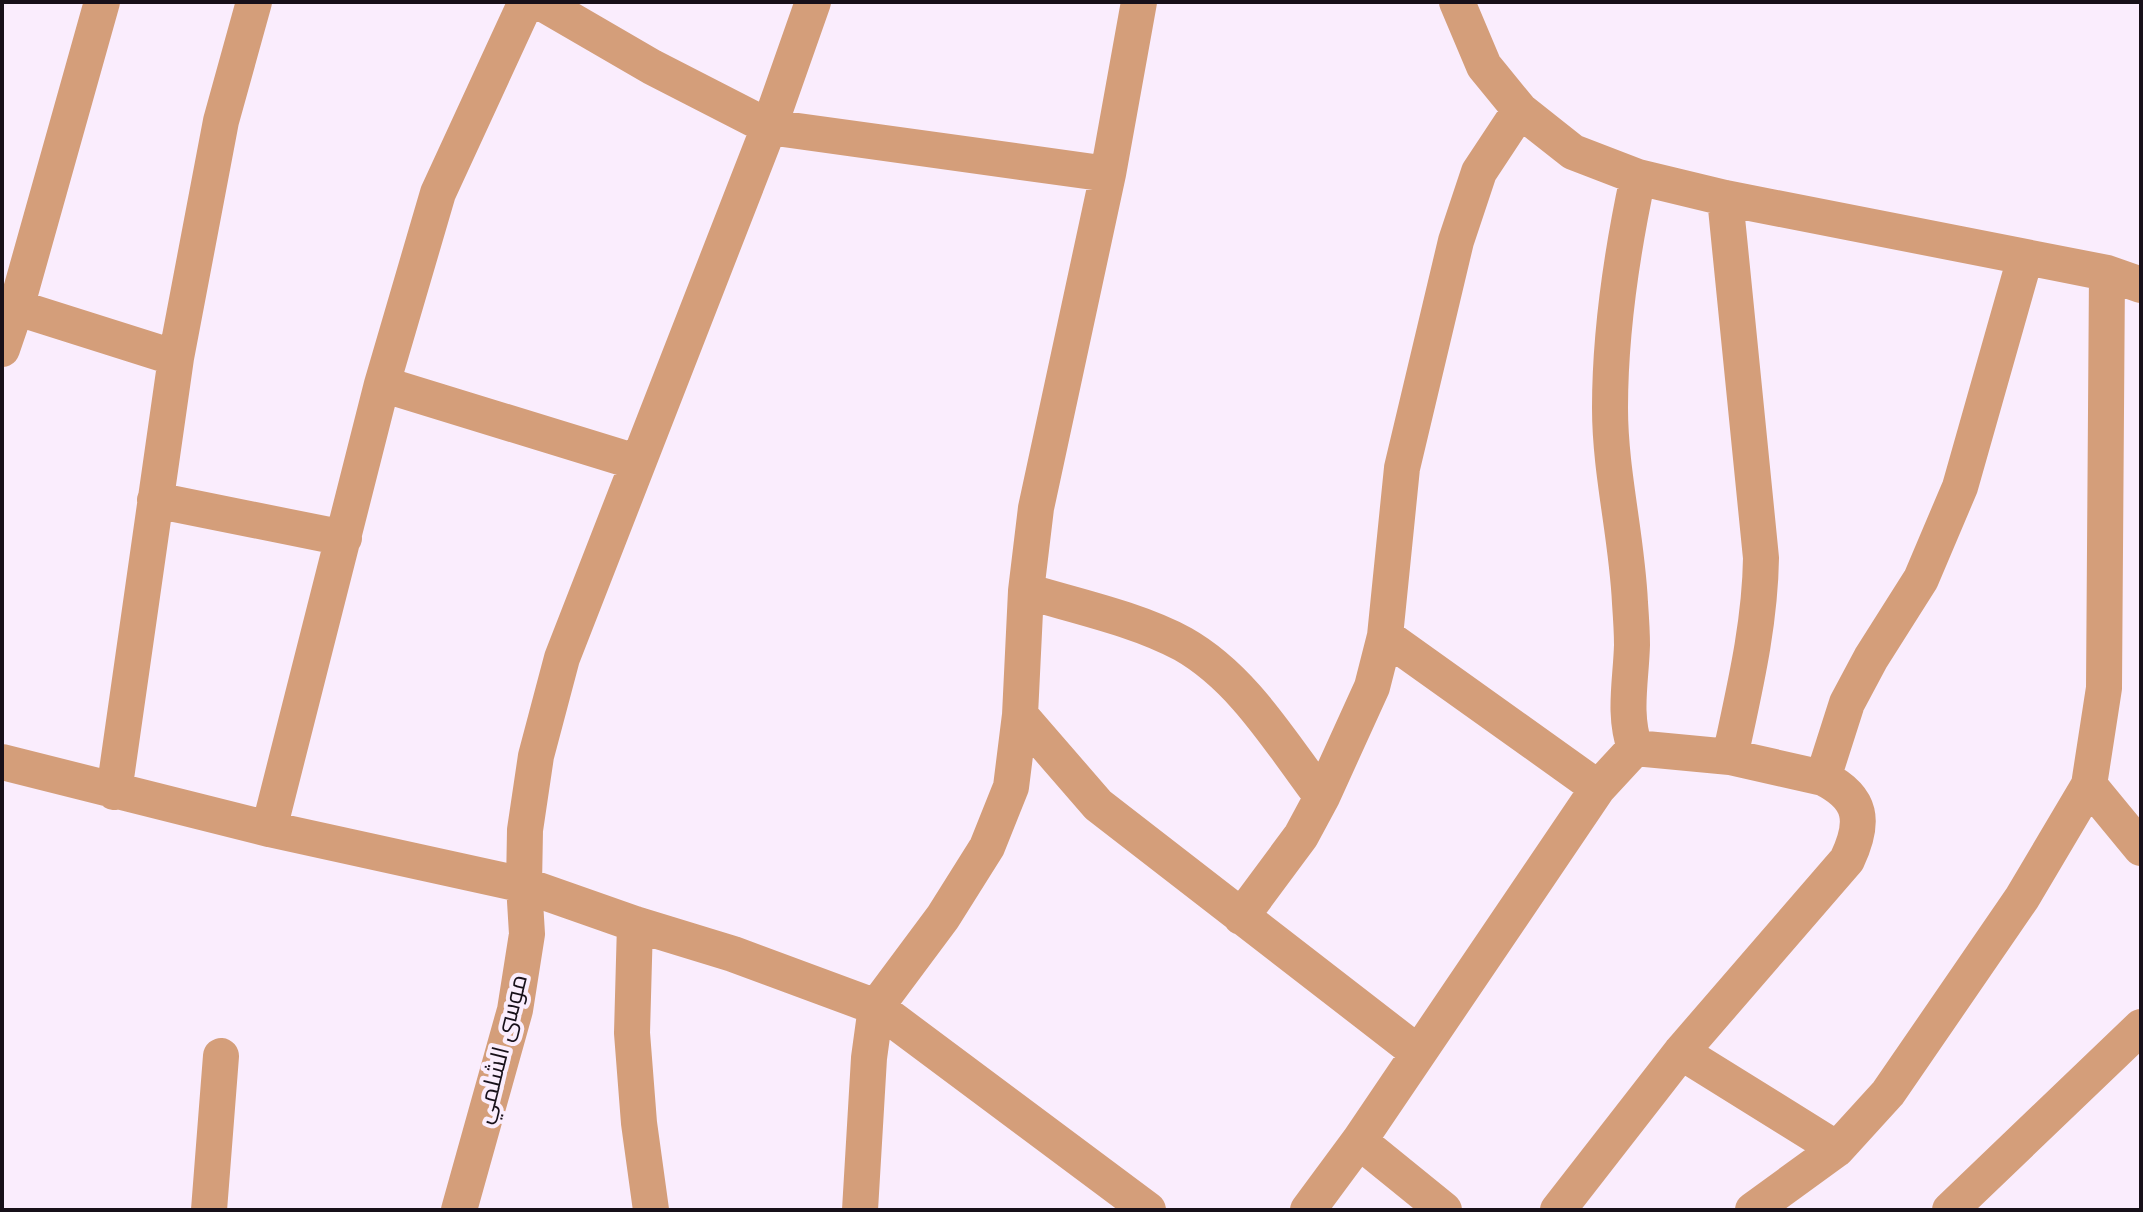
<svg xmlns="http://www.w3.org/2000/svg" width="2143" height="1212" font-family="'Open Sans',Cairo,sans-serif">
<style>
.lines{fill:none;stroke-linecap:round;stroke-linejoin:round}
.minor{stroke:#d49e7a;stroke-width:36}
.labels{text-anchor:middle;stroke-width:8;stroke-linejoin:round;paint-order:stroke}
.street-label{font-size:24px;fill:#171019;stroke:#faedfd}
</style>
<rect width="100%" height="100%" fill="#faedfd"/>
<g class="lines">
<path class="minor" d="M 540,2 L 652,67 L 769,127 L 1108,174
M 1457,2 L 1484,66 L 1520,110 L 1573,152 L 1638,177 L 1725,198 L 2107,273 L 2141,285
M 1725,198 L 1761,558 C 1760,626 1744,691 1730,757
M 2,303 L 176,358
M 2,349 L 16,308 L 102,2
M 382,384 L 636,462
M 155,500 L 344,538
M 1026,591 C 1076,606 1137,619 1183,644 C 1243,678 1281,743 1322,797
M 1385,636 L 1598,788
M 1020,715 L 1098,805 L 1417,1052
M 1635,748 C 1623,714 1631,681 1632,645 C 1632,631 1631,617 1630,603 C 1627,537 1610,473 1610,408 C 1610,331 1622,252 1638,177
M 2,762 L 269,829 L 524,885 L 635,924 L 733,954 L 876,1007 L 1148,1210
M 1823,778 L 1847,703 L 1871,658 L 1921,579 L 1960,487 L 2025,258
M 2089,785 L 2141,848
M 114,792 L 176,358 L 221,121 L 254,2
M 269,829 L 382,384 L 438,193 L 526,2
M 1241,917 L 1301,836 L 1322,797 L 1372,687 L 1385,636 L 1402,468 L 1456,241 L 1479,172 L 1520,110
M 635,924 L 632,1033 L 639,1123 L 651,1210
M 1681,1052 L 1837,1149
M 1359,1141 L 1444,1210
M 209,1210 L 221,1056
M 459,1210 L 515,1010 L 527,934 L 524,885 L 525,830 L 536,756 L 562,658 L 769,127 L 813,2
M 860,1210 L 869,1058 L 876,1007 L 943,917 L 987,847 L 1011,787 L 1020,715 L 1026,591 L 1036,508 L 1108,174 L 1139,2
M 1308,1210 L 1359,1141 L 1598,788 L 1635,748 L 1730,757 L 1823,778 C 1863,798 1865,822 1847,860 L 1681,1052 L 1558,1210
M 1753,1210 L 1837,1149 L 1888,1093 L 2022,898 L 2089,785 L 2104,688 L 2107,273
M 1950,1210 L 2141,1027"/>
</g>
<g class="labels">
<g class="street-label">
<text transform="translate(501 1049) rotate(-76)" y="8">موسى الشلمي</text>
</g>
</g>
<rect width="2143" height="1212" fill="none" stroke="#171019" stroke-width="8"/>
</svg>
